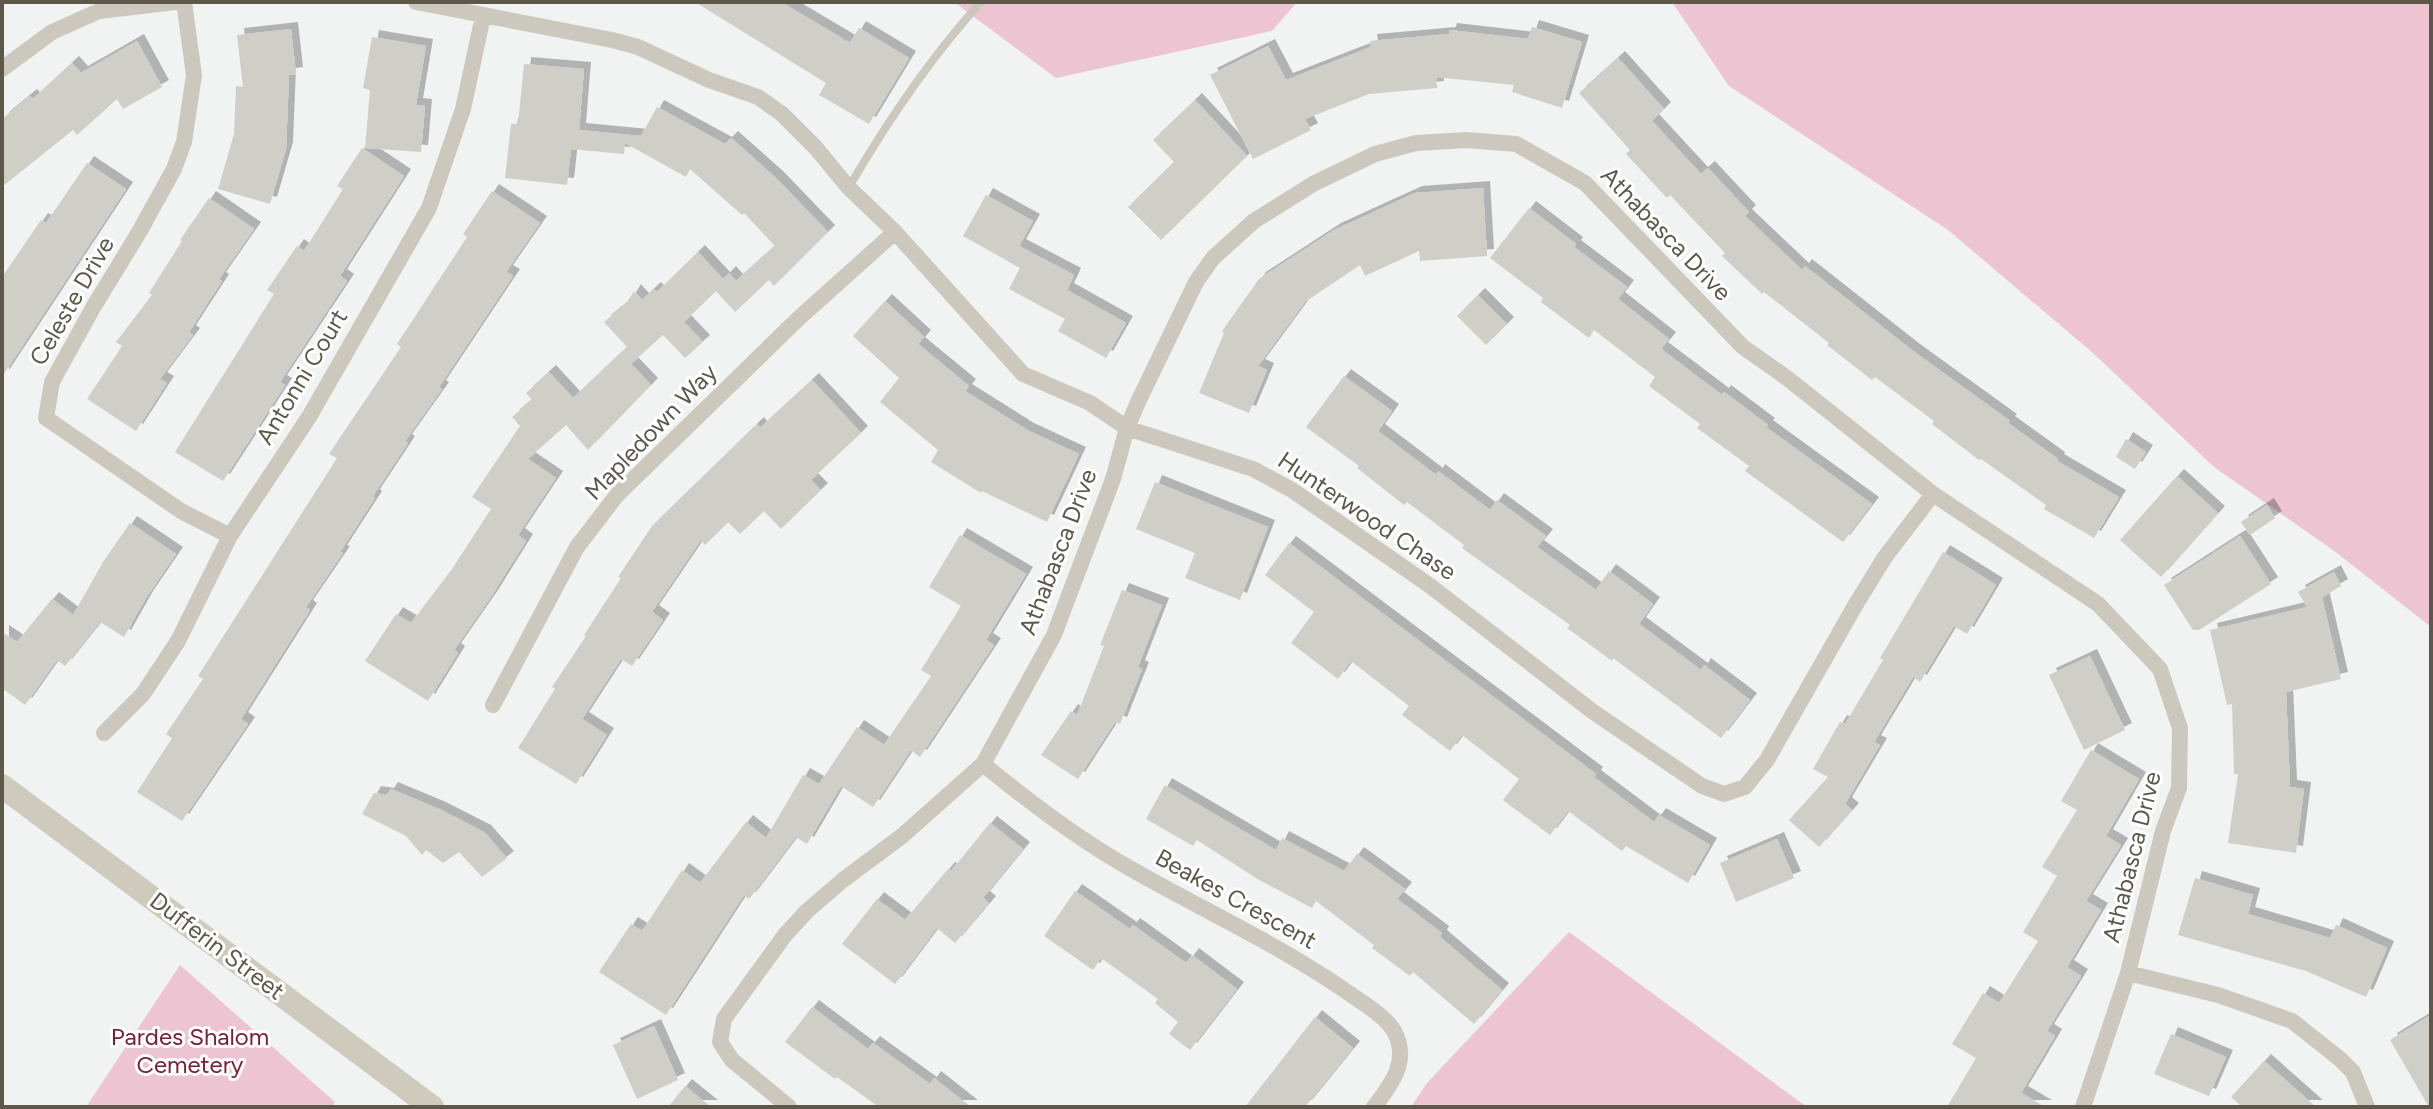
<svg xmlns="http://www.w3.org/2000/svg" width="2433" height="1109" font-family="Figtree,sans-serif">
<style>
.green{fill:#ecc4d2}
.building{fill:#cfcfc8;filter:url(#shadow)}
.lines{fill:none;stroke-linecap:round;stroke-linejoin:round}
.lane{stroke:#ccc8be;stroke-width:8}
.street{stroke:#ccc8be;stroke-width:16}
.secondary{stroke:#cecabc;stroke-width:24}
.labels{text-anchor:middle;stroke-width:6;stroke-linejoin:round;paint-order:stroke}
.street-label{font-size:24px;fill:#5d584a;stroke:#fff}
.park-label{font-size:24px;fill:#792034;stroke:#fff}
</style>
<defs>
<filter id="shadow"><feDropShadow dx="7" dy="-7" stdDeviation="0" flood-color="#0004"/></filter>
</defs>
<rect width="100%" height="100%" fill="#f1f3f3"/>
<path class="green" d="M 954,2 L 1297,2 L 1272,31 L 1056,78 Z
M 1672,2 L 2431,2 L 2431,627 L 2333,550 L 2214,467 L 2093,353 L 1948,230 L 1729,86 Z
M 1569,932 L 1807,1107 L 1411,1107 L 1427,1083 Z
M 180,965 L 335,1102 L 332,1107 L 86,1107 Z"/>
<path class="building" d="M 695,2 L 781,2 L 850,43 L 859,28 L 909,58 L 869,124 L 819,95 L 826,83 Z
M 1532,27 L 1582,42 L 1562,108 L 1512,92 L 1514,85 L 1436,77 L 1437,88 L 1369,94 L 1305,119 L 1311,130 L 1253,159 L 1210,75 L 1268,46 L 1286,80 L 1371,47 L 1370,41 L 1449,34 L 1450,30 L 1528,39 Z
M 291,29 L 296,74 L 289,75 L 286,149 L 270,204 L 218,189 L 234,134 L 236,86 L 243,87 L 237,35 Z
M 372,37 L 426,46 L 416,105 L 425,106 L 421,152 L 365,148 L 370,90 L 363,88 Z
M 137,41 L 162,87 L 123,109 L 117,99 L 77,135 L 73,130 L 2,187 L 2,119 L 30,96 L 33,99 L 72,63 L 81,73 Z
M 1618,58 L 1664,109 L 1652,121 L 1701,174 L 1708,168 L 1749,212 L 1745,216 L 1802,270 L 1805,266 L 1913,351 L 2010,421 L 2008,423 L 2058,459 L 2057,461 L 2119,497 L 2094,538 L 2044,509 L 2046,505 L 1981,459 L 1979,460 L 1932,424 L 1934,421 L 1875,377 L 1872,380 L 1827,345 L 1829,343 L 1764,292 L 1762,294 L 1722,256 L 1725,253 L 1670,195 L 1667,198 L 1626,154 L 1630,150 L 1579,93 Z
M 524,64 L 584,69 L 579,130 L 641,136 L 657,107 L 725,144 L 731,138 L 776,178 L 828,232 L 774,286 L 769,280 L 735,312 L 716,291 L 684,322 L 703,342 L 685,358 L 663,335 L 631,364 L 651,385 L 588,450 L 566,425 L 528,459 L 556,478 L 518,535 L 526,541 L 491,597 L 454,650 L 458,653 L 428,701 L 365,661 L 396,614 L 411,623 L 452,569 L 491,509 L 472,497 L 520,426 L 512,417 L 532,400 L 526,393 L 549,372 L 573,398 L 627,347 L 604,322 L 626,304 L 634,291 L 642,300 L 654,289 L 657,292 L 698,252 L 723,279 L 729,273 L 736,281 L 775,246 L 744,213 L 742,215 L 690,169 L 686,177 L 625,143 L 624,154 L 571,149 L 567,185 L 505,178 L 511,124 L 518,124 Z
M 1195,100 L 1247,156 L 1161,240 L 1128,207 L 1174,162 L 1153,140 Z
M 362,148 L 404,176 L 340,276 L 347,281 L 280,382 L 285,385 L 223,481 L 175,452 L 274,294 L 267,290 L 297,246 L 304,251 L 343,189 L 337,186 Z
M 87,163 L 126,189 L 2,377 L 2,277 L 41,220 L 46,223 Z
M 1483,188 L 1487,256 L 1420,261 L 1419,251 L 1365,276 L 1360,265 L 1305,302 L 1258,366 L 1267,370 L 1249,413 L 1199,393 L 1224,333 L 1222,331 L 1259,279 L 1334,230 L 1415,193 Z
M 492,191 L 540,223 L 506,272 L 513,276 L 439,387 L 442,389 L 405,441 L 408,443 L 373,496 L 375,498 L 340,552 L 343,553 L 306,607 L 310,610 L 241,719 L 248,724 L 182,821 L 137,792 L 172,738 L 166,734 L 203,679 L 198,676 L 337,458 L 329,454 L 401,347 L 397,344 L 467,237 L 463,234 Z
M 986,195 L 1033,221 L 1019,246 L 1074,275 L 1067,290 L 1126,323 L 1106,358 L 1058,331 L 1065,319 L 1009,289 L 1020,268 L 963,236 Z
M 209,198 L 254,229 L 219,279 L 222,281 L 189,332 L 193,335 L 160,379 L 167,383 L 136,431 L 87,399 L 122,346 L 116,342 L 152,295 L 149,293 L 182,241 L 180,240 Z
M 1529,208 L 1576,244 L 1574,247 L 1627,287 L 1618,299 L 1669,339 L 1661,349 L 1722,395 L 1724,392 L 1768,425 L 1766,427 L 1872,504 L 1843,542 L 1745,471 L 1749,466 L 1697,428 L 1700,424 L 1649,386 L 1655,377 L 1594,330 L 1589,338 L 1541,302 L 1543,298 L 1490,258 Z
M 1478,295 L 1507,324 L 1486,345 L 1457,316 Z
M 885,301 L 924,337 L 918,344 L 969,386 L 965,391 L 1027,430 L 1079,454 L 1047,522 L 982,491 L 981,493 L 931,462 L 938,450 L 880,402 L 899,378 L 853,336 Z
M 1344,376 L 1392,411 L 1378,431 L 1436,475 L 1438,471 L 1490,510 L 1497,500 L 1546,536 L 1537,547 L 1596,590 L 1609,571 L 1653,604 L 1639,624 L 1701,670 L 1704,665 L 1750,700 L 1721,738 L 1613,658 L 1612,661 L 1567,628 L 1570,625 L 1462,548 L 1464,545 L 1407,502 L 1404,505 L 1357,468 L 1359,466 L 1306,427 Z
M 812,380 L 861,433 L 811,480 L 821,490 L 781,529 L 764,511 L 740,534 L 728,522 L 705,545 L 701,540 L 652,612 L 663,620 L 632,666 L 621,659 L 582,719 L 607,735 L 576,784 L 518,748 L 555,689 L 552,687 L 586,636 L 584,635 L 621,578 L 618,577 L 652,526 L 757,424 L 760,428 Z
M 2126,439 L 2146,452 L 2135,469 L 2116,457 Z
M 2177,476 L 2218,513 L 2161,577 L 2120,540 Z
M 1155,482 L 1268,527 L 1240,600 L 1185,578 L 1195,553 L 1136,529 Z
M 2267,505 L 2275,518 L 2250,535 L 2241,522 Z
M 130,523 L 176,554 L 146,598 L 124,637 L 100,622 L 65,666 L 57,660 L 25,705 L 2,688 L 2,632 L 17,642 L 52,599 L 73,615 L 103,562 Z
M 960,535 L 1026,574 L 986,640 L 994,645 L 920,757 L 911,750 L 873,807 L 841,786 L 807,844 L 796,837 L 749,899 L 744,895 L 666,1015 L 599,972 L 631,924 L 642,931 L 682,870 L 700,883 L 746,822 L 766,838 L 803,775 L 819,784 L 857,727 L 884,745 L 931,676 L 921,670 L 961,606 L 929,587 Z
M 2240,536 L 2271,584 L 2199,630 L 2193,630 L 2164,585 Z
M 1289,543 L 1596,774 L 1594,777 L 1654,822 L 1659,815 L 1710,845 L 1688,883 L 1626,846 L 1622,851 L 1568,811 L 1550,835 L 1503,800 L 1519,779 L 1462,735 L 1450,751 L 1402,715 L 1409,706 L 1351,661 L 1338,679 L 1291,643 L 1314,612 L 1265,575 Z
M 1943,552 L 1996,585 L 1967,634 L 1954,626 L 1920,682 L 1913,677 L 1874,742 L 1880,745 L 1845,804 L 1852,810 L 1819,847 L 1789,820 L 1828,777 L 1813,769 L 1840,722 L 1845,724 L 1883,660 L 1880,658 Z
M 2334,572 L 2341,586 L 2322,597 L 2341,679 L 2286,692 L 2290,787 L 2304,789 L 2296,853 L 2228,843 L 2238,774 L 2234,774 L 2232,704 L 2227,705 L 2210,630 L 2307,607 L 2298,592 Z
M 1122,590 L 1162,605 L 1138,667 L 1142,669 L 1120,724 L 1115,722 L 1078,779 L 1041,755 L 1071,711 L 1077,715 L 1104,646 L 1100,645 Z
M 2090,656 L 2125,730 L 2084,750 L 2049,675 Z
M 2091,750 L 2139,779 L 2106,836 L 2121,845 L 2086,901 L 2101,910 L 2067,967 L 2081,976 L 2047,1031 L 2055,1036 L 2021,1093 L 2045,1107 L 1947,1107 L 1976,1058 L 1952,1044 L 1983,993 L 1999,1003 L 2038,941 L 2023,932 L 2057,876 L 2042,867 L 2077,810 L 2061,801 Z
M 1165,785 L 1276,850 L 1282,838 L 1344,871 L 1357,854 L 1405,889 L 1397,899 L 1442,933 L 1440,937 L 1502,990 L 1474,1024 L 1413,972 L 1410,976 L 1372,948 L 1374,945 L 1316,901 L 1312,908 L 1259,880 L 1197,840 L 1193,846 L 1146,819 Z
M 391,789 L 439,809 L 484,832 L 507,858 L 482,877 L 459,852 L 443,863 L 426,850 L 422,855 L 406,836 L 362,814 L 374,793 L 387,795 Z
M 990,823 L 1023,849 L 983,898 L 989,903 L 955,943 L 937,928 L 895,984 L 842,944 L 877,899 L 905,920 L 948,869 L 951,871 Z
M 1777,839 L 1794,878 L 1736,902 L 1720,863 Z
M 2195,878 L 2253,895 L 2248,914 L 2330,938 L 2336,925 L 2387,948 L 2366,997 L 2306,971 L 2178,935 Z
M 1075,891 L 1130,929 L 1133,925 L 1186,963 L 1192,955 L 1237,989 L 1190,1050 L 1169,1034 L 1178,1022 L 1155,1003 L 1158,999 L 1101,958 L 1093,970 L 1044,936 Z
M 812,1007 L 868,1049 L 873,1043 L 930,1084 L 934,1078 L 971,1107 L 879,1107 L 837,1077 L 835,1079 L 785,1042 Z
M 2431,1015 L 2431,1107 L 2429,1107 L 2390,1040 Z
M 1315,1017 L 1353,1048 L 1305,1107 L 1245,1107 Z
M 654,1026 L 678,1080 L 637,1099 L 613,1045 Z
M 2171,1034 L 2226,1057 L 2209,1096 L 2154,1074 Z
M 2264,1061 L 2316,1107 L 2242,1107 L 2231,1097 Z
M 685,1086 L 711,1107 L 668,1107 Z"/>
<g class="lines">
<path class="lane" d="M 849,187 C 887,122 930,58 981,2"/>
<path class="street" d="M 184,2 L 194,75 L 184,142 L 174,169 L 138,234 L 94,306 L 52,382 L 46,418 L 181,511 L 230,536
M 416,2 L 612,40 L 638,47 L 709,80 L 758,97 L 782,114 L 816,148 L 848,187 L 895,232 L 1023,374 L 1090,403 L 1127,428 L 1253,469 L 1292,490 L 1429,585 L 1592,711 L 1702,786 L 1724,794 L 1745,787 L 1767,760 L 1856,604 L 1885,557 L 1933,494
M 2,69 L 52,32 L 99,11 L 176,2
M 493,705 L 577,547 L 617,495 L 799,318 L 895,232
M 104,733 L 143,694 L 178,641 L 230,536 L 309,417 L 429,208 L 463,109 L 483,16
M 983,764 C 1028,801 1075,837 1126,866 C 1202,910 1281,945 1353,996 C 1366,1005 1386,1017 1394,1031 C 1410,1060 1392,1084 1374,1107
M 2128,973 L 2218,995 L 2292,1021 L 2340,1059 L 2353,1072 L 2367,1107
M 789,1107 L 732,1060 L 720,1042 L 724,1019 L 785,935 L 807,911 L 843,880 L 902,836 L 983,764 L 1054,635 L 1113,479 L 1127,428 L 1138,402 L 1196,282 L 1213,258 L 1254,221 L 1313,184 L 1375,154 L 1416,143 L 1467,140 L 1516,144 L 1585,183 L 1743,347 L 1787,378 L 1933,494 L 2098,604 L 2160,669 L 2180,728 L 2179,788 L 2163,831 L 2128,973 L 2083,1107"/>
<path class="secondary" d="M 2,786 L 432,1107"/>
</g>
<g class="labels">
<g class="street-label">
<text transform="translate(1666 234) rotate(46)" y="8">Athabasca Drive</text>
<text transform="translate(72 301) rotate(-60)" y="8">Celeste Drive</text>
<text transform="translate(302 377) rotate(-59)" y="8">Antonni Court</text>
<text transform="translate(651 432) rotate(-46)" y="8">Mapledown Way</text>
<text transform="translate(1367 516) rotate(34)" y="8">Hunterwood Chase</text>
<text transform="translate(1058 552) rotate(-69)" y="8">Athabasca Drive</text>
<text transform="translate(2132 857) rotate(-76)" y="8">Athabasca Drive</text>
<text transform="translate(1236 899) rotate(29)" y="8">Beakes Crescent</text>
<text transform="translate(217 946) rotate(37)" y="8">Dufferin Street</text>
</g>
<g class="park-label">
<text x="190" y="1045">Pardes Shalom<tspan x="190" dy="28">Cemetery</tspan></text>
</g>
</g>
<rect width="2433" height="1109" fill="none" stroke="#5d584a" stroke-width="8"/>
</svg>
